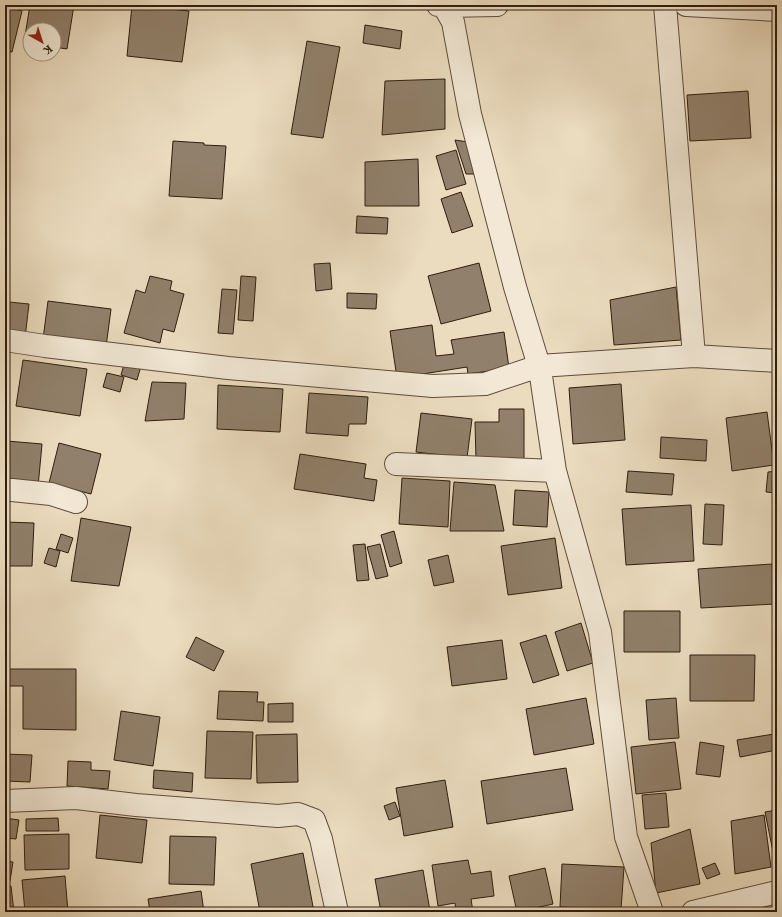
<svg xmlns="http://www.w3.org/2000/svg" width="782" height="917" font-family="Vollkorn,serif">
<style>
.building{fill:#91806b;stroke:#301d0f}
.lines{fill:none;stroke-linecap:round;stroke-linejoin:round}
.minor-casing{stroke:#5f4d3b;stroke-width:24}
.minor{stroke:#f2e8d5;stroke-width:22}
</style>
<rect width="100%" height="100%" fill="#ebdcbf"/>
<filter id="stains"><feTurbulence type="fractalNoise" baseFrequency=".005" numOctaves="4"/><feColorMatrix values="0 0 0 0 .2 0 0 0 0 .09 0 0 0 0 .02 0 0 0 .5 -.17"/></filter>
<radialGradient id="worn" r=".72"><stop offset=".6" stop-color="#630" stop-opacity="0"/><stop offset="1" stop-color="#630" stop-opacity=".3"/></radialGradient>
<path class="building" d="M 30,5 L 74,5 L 67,49 L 54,47 L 54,30 L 30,30 L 30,43 L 24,42 Z
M 132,5 L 163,5 L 162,8 L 189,11 L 182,62 L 127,56 Z
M 5,6 L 22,11 L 12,52 L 5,51 Z
M 365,25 L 402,31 L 400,49 L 363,43 Z
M 307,41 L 340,47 L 323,138 L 291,134 Z
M 445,79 L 445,129 L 382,135 L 385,81 Z
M 748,91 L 751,138 L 690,141 L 687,95 Z
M 455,140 L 468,142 L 477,174 L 466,174 Z
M 173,141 L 204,143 L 204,145 L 226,146 L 222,199 L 169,196 Z
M 456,150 L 466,184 L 446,190 L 436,156 Z
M 418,159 L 419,206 L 365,206 L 365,162 Z
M 461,192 L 473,226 L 452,233 L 441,199 Z
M 357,216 L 388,218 L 387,234 L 356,233 Z
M 330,263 L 332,289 L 316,291 L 314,264 Z
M 479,263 L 491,311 L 441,324 L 428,276 Z
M 150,276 L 172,281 L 170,290 L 184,294 L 174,332 L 163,329 L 160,343 L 124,333 L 136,290 L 145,293 Z
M 241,276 L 256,277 L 253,321 L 238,320 Z
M 676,287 L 681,340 L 614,345 L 610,300 Z
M 222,289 L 237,290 L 233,334 L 218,333 Z
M 347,293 L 377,294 L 376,309 L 347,308 Z
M 48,301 L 111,309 L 106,347 L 43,339 Z
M 9,302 L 29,304 L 25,338 L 8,337 Z
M 432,325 L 436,356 L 454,354 L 451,340 L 504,332 L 509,368 L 468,374 L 467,367 L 397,378 L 390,331 Z
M 23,360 L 87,369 L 80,416 L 16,406 Z
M 125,361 L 141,366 L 137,380 L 121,375 Z
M 107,373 L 124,377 L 120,392 L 103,387 Z
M 152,382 L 186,383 L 184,419 L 145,421 Z
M 621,384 L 625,440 L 573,444 L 569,388 Z
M 218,385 L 283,389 L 280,432 L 217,429 Z
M 309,393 L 368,397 L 366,424 L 349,424 L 348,436 L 306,433 Z
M 499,409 L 524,409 L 524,460 L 476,460 L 475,422 L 499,422 Z
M 767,412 L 774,465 L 732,471 L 726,418 Z
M 421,413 L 472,419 L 467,458 L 416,452 Z
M 661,437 L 707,440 L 706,461 L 660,458 Z
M 7,441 L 42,444 L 38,487 L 5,485 L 5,463 Z
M 59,443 L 101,454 L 91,494 L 49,483 Z
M 300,454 L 366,464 L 364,478 L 377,480 L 374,501 L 294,489 Z
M 628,471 L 674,474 L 672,495 L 626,492 Z
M 777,471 L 777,493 L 766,492 L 768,472 Z
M 402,478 L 450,481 L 448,527 L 399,524 Z
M 454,482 L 495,485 L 504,531 L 450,531 Z
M 515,490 L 549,492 L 547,527 L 513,525 Z
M 705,504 L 724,505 L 722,545 L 703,544 Z
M 691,505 L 694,561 L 626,565 L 622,509 Z
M 81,518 L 131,527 L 119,586 L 71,581 Z
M 5,522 L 34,523 L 32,566 L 5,566 Z
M 394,531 L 402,563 L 390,567 L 381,535 Z
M 61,534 L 73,538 L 68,553 L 56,549 Z
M 555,538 L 562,588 L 508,595 L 501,546 Z
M 365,544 L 369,580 L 357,581 L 353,545 Z
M 380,544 L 388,576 L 376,579 L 367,547 Z
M 49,548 L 60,551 L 56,567 L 44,563 Z
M 448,555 L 454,582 L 434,586 L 428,560 Z
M 772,564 L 775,604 L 701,608 L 698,569 Z
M 624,611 L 680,611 L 680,652 L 624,652 Z
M 581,623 L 593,663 L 567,671 L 555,632 Z
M 546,635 L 559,675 L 533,683 L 520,643 Z
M 196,637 L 224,651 L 214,671 L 186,657 Z
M 502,640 L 507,679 L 452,686 L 447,647 Z
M 690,655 L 755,655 L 754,701 L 690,701 Z
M 5,669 L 76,669 L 76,730 L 23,729 L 23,686 L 5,686 Z
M 219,691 L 258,692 L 257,702 L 264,702 L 263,721 L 217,719 Z
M 586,698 L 594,744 L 534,755 L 526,709 Z
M 676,698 L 679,738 L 649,740 L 646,700 Z
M 293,703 L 293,722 L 268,722 L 268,704 Z
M 121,711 L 160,717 L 153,766 L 114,760 Z
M 207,731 L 253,732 L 251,779 L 205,778 Z
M 297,734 L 298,782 L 257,783 L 256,735 Z
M 774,734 L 777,750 L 740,757 L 737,740 Z
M 675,742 L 681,789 L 636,794 L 631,747 Z
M 700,742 L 724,746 L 720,777 L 696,774 Z
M 5,754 L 32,755 L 30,782 L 5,781 Z
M 68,761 L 91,762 L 91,770 L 110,771 L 108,789 L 67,786 Z
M 566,768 L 573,810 L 487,824 L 481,781 Z
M 154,770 L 193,773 L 192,792 L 153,788 Z
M 445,780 L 453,827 L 404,836 L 396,788 Z
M 666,793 L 669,827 L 645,829 L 642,795 Z
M 395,802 L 400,816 L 389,820 L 384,806 Z
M 777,810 L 777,872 L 765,812 Z
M 100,815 L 147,820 L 142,863 L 96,858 Z
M 764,815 L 771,867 L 735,874 L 731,821 Z
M 5,818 L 19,820 L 16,839 L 5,838 Z
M 58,818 L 59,831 L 26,831 L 26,819 Z
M 690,829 L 700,884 L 656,893 L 651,843 Z
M 69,834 L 69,869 L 25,870 L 24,835 Z
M 170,836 L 216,837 L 214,885 L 169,884 Z
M 303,853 L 314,912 L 260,912 L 251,864 Z
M 468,860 L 471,874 L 491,871 L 494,896 L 471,899 L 473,912 L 456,912 L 455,903 L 438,906 L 432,865 Z
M 5,861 L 13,862 L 10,881 L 5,881 Z
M 715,863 L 720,874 L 707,879 L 702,868 Z
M 562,864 L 624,867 L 621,910 L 560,907 Z
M 545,868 L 553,904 L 517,912 L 509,876 Z
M 423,870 L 430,911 L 426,912 L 381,912 L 375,879 Z
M 65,876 L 68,912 L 25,912 L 22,880 Z
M 11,886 L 14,912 L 5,912 L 5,887 Z
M 201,891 L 204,912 L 150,912 L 148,899 Z"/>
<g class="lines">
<defs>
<path id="minor" d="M 438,5 L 444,6 L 453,22 L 470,114 L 515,287 L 539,366 L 541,376 L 555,471 L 600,632 L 626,837 L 652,912
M 665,5 L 694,356
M 686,5 L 777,10
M 444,6 L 497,5
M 5,340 L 45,346 L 228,368 L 433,386 L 485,384 L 539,366 L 694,356 L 777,361
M 396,464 L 555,471
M 5,490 L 12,490 L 51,494 L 76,502
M 5,801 L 76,798 L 136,805 L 278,816 L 298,814 L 314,820 L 321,839 L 337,912
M 693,912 L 777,892"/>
</defs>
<use href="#minor" class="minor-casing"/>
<use href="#minor" class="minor"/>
</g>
<rect width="782" height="917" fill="none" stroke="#ebdcbf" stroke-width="20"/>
<rect x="6" y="6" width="770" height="905" fill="none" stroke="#301d0f" stroke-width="2"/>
<rect x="10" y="10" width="762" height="897" fill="none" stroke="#301d0f"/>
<g transform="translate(42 42) rotate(141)"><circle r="19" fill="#f2e8d5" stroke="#a49786"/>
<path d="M0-3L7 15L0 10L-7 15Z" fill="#8f2418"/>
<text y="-6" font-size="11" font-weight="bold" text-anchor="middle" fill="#301d0f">K</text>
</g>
<rect width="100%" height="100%" filter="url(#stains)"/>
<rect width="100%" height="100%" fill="url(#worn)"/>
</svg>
